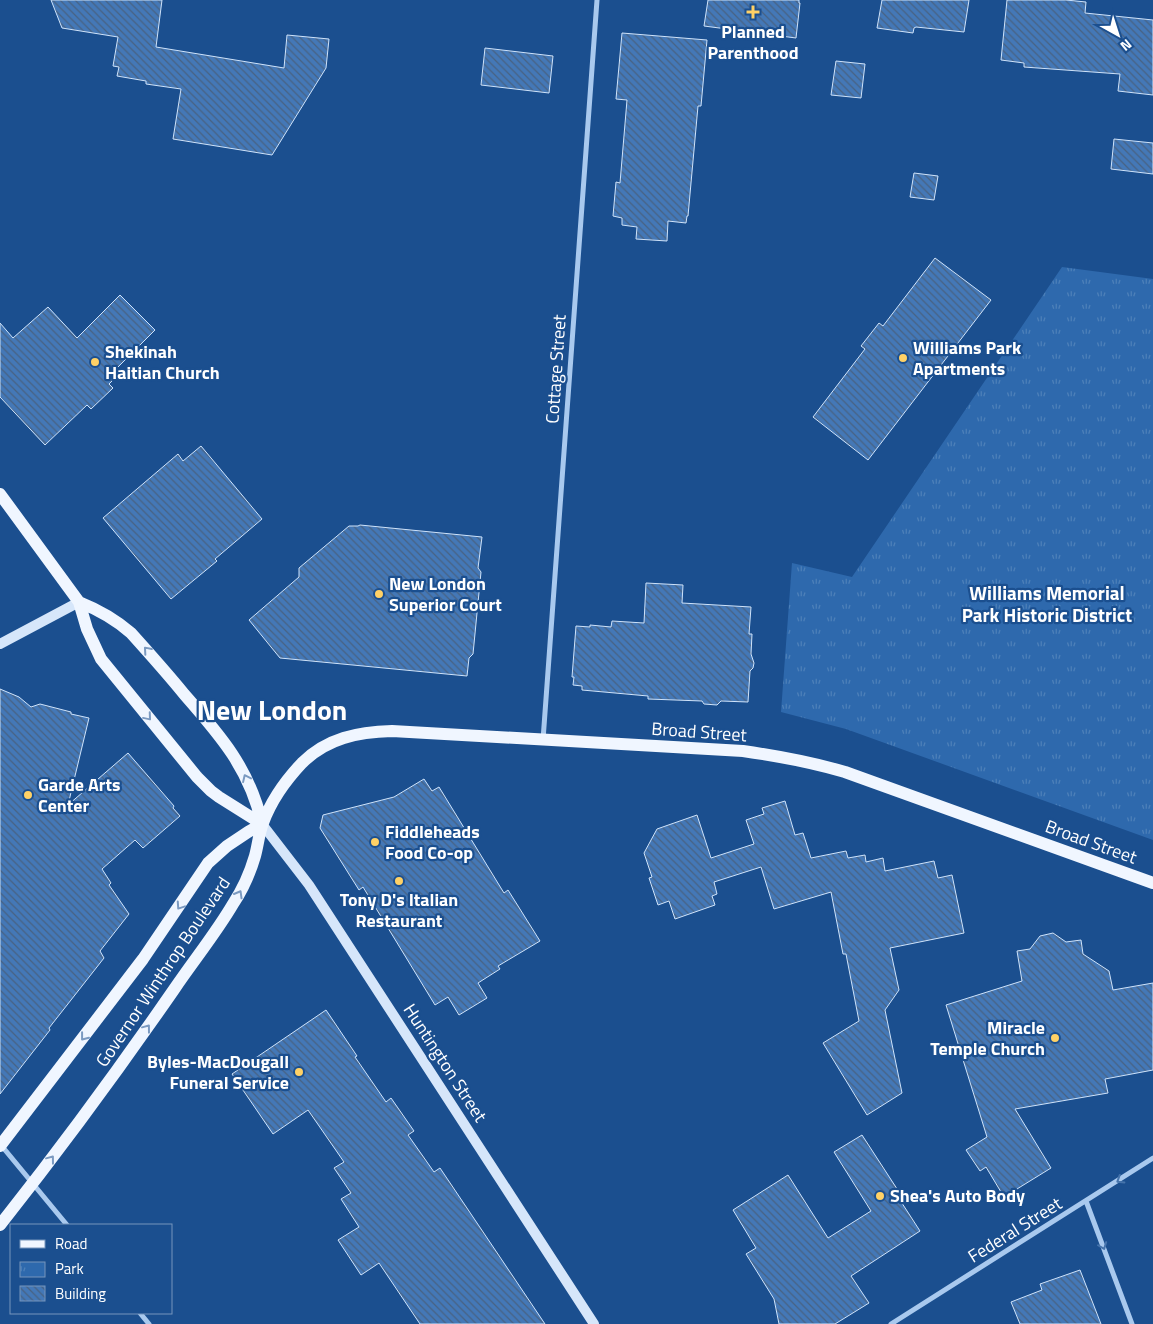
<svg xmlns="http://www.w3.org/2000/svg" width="1153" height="1324" font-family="'Titillium Web',sans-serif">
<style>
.park{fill:url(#park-tufts)}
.building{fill:url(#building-back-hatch);stroke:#cfe3fa}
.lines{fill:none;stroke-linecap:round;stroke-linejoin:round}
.street{stroke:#a9c9ee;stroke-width:5}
.secondary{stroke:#d6e6fa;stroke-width:10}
.primary{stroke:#f0f6ff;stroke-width:12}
.oneway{stroke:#7b9ac1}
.oneway2{stroke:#4674ac}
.poi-dot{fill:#ffd166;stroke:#1b4f8f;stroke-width:2}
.labels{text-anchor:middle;stroke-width:4.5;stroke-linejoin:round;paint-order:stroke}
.poi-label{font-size:18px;font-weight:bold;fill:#fff;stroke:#1b4f8f;text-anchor:start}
.street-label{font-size:18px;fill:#fff;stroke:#1b4f8f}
.neighbourhood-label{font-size:19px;font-weight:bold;fill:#fff;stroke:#1b4f8f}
.town-label{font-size:28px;font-weight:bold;fill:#fff;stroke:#1b4f8f}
</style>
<defs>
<pattern id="park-tufts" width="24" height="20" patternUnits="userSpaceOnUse" patternTransform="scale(1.25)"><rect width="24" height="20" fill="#2e69ad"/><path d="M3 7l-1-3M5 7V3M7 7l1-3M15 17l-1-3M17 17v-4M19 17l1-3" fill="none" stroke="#4d80b9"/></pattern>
<pattern id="building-back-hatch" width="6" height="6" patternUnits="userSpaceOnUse" patternTransform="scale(1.25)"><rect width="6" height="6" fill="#4478b7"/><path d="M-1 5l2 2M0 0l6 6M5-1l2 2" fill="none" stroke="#486282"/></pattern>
</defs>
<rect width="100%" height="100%" fill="#1b4f8f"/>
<path class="park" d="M 1062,267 L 1153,279 L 1153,840 L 846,729 L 781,712 L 792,563 L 852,577 Z"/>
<path class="building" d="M 51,0 L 162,0 L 156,47 L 284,68 L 287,35 L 329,39 L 326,68 L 272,155 L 173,139 L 181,89 L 146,84 L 146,81 L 117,76 L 119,67 L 113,66 L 118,37 L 62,28 Z
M 708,0 L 799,0 L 799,3 L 800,3 L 796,38 L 704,26 Z
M 882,0 L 969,0 L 964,32 L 916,27 L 914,28 L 913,33 L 877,28 Z
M 1007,0 L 1066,0 L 1086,2 L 1085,13 L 1153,20 L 1153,95 L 1118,91 L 1120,74 L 1024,67 L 1024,63 L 1001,60 Z
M 622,33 L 707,40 L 701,106 L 698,106 L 688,216 L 687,216 L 686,223 L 668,221 L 667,241 L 636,239 L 637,227 L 622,225 L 622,218 L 613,216 L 616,182 L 620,183 L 627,100 L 616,99 Z
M 485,48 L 553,56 L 549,93 L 481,85 Z
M 836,61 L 865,64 L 861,98 L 831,95 Z
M 1114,139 L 1153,143 L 1153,174 L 1111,169 Z
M 914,173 L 938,176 L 934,200 L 910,197 Z
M 935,258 L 991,300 L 868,460 L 813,417 L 865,349 L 861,346 L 879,323 L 883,326 Z
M 120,295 L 155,330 L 114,371 L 118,375 L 109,384 L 113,388 L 91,409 L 87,405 L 45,445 L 0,397 L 0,323 L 13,338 L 48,307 L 77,338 Z
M 201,446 L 262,519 L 215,559 L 217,561 L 171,599 L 103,518 L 178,454 L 183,461 Z
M 360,525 L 482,537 L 478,568 L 481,572 L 473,654 L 469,658 L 467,676 L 280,658 L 249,620 L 299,577 L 299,568 L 349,526 L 358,526 Z
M 646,583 L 683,585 L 682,603 L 751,607 L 749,634 L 752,634 L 751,654 L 754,663 L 753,668 L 750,671 L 748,702 L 721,701 L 717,705 L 704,704 L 702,701 L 648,699 L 648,696 L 582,690 L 582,686 L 573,685 L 574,677 L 572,677 L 576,626 L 590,627 L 590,625 L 611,627 L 612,621 L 644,623 Z
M 0,689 L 19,697 L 31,707 L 40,704 L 71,712 L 71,714 L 89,718 L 68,805 L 128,753 L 174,806 L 173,808 L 180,816 L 143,848 L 135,840 L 102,869 L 111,883 L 109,885 L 129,914 L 100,951 L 104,958 L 49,1028 L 50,1030 L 0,1094 Z
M 424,779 L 432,791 L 439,787 L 504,893 L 508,890 L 540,941 L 498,966 L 500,969 L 478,983 L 487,998 L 459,1015 L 448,997 L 435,1005 L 363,887 L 359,890 L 320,828 L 323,815 L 394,797 Z
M 785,801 L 795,835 L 803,833 L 811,858 L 846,851 L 848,858 L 865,855 L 866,862 L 883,858 L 885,871 L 934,861 L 938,878 L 952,875 L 964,933 L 890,948 L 899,990 L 885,1010 L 902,1093 L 867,1115 L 823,1043 L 859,1021 L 846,954 L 843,954 L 831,892 L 774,909 L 761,867 L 714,882 L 717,894 L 712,896 L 715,905 L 675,919 L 669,901 L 658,905 L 649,878 L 652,877 L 644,853 L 657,829 L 697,815 L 711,858 L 754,844 L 746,820 L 764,814 L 762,808 Z
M 1053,933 L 1066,942 L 1081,940 L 1083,954 L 1109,971 L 1113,990 L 1153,983 L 1153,1070 L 1105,1079 L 1108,1093 L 1015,1109 L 1051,1168 L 1004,1197 L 986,1167 L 980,1171 L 966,1150 L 987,1137 L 946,1005 L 1022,981 L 1017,951 L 1030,949 L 1040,936 Z
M 326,1010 L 357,1056 L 355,1057 L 386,1102 L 391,1098 L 414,1131 L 408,1135 L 434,1172 L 440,1168 L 545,1324 L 420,1324 L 379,1263 L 361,1275 L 338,1240 L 359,1227 L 341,1199 L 351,1193 L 334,1168 L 344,1162 L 308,1110 L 273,1134 L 232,1074 Z
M 862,1135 L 901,1195 L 898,1197 L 920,1231 L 851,1276 L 869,1303 L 835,1324 L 779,1324 L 774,1299 L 746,1254 L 756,1248 L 733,1210 L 788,1175 L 828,1238 L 871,1211 L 834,1152 Z
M 1080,1270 L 1101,1324 L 1020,1324 L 1011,1302 L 1042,1290 L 1040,1284 Z"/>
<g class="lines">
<path class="street" d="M 543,740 L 597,0
M 1,1145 L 67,1225
M 1086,1201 L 1132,1324
M 140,1313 L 149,1324
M 891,1324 L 1153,1158"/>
<path class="secondary" d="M 0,644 L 79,602
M 262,824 L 309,885 L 594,1324"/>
<path class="primary" d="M 0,494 L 79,602 L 87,629 L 101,659 L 197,777 L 211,791 L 219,797 L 262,824
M 79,602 C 99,610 115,619 131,633 C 149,653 167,673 184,694 C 220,735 250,769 262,824
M 0,1146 L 143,959 L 208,863 L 227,846 L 248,832 L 262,824
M 0,1225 C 61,1148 119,1069 175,988 C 194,960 216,933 233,904 C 243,889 250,873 255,856 C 258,845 259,833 263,823 C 271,801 286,780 302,763 C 327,738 358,732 392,731 L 743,751 C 778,756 811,762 845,772 L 1153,883"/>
</g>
<defs><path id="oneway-chevron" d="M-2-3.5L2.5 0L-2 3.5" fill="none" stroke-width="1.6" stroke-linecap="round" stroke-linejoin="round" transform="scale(1.25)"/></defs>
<g class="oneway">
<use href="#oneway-chevron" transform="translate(147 650) rotate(-131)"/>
<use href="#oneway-chevron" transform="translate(148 717) rotate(50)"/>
<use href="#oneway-chevron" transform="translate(246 778) rotate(-115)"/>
<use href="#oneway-chevron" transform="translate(239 894) rotate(-60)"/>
<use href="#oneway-chevron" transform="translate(180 906) rotate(124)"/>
<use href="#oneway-chevron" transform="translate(147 1028) rotate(-53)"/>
<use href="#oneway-chevron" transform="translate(84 1037) rotate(128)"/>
<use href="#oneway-chevron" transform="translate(51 1159) rotate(-53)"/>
</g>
<g class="oneway2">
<use href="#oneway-chevron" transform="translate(1120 1180) rotate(148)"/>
<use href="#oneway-chevron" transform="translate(1103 1246) rotate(69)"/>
</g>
<g class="poi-dot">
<path d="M750.5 4.5h5v5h5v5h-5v5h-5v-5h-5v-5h5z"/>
<circle cx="903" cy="358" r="5"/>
<circle cx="95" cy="362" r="5"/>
<circle cx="379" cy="594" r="5"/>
<circle cx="28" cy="795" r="5"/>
<circle cx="375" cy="842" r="5"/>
<circle cx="399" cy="881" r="5"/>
<circle cx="1055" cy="1038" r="5"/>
<circle cx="299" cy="1072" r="5"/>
<circle cx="880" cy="1196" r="5"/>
</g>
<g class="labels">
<g class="poi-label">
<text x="753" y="38" text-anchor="middle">Planned<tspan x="753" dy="21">Parenthood</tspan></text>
<text x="913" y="354">Williams Park<tspan x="913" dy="21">Apartments</tspan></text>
<text x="105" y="358">Shekinah<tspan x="105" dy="21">Haitian Church</tspan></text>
<text x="389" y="590">New London<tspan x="389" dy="21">Superior Court</tspan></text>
<text x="38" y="791">Garde Arts<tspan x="38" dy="21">Center</tspan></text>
<text x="385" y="838">Fiddleheads<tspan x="385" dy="21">Food Co-op</tspan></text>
<text x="399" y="906" text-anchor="middle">Tony D's Italian<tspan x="399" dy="21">Restaurant</tspan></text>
<text x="1045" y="1034" text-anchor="end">Miracle<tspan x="1045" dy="21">Temple Church</tspan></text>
<text x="289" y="1068" text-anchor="end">Byles-MacDougall<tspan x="289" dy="21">Funeral Service</tspan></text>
<text x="890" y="1202">Shea's Auto Body</text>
</g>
<g class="street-label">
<text transform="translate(556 369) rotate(-86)" y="6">Cottage Street</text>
<text transform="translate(699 732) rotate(4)" y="6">Broad Street</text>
<text transform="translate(1091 842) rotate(20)" y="6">Broad Street</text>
<text transform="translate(163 972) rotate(-56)" y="6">Governor Winthrop Boulevard</text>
<text transform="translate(445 1063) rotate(57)" y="6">Huntington Street</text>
<text transform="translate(1015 1230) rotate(-32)" y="6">Federal Street</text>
</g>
<g class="neighbourhood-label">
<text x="1047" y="600">Williams Memorial<tspan x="1047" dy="22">Park Historic District</tspan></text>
</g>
<g class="town-label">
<text x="272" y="720">New London</text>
</g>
</g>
<rect x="10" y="1224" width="162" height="90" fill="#1b4f8f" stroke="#7695bc"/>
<rect x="20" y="1240" width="25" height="8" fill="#f0f6ff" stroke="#7695bc"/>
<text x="55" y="1249" font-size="15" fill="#ffffff">Road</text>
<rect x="20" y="1262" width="25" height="15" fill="url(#park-tufts)" stroke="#7695bc"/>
<text x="55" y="1274" font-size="15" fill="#ffffff">Park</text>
<rect x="20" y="1286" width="25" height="15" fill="url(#building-back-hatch)" stroke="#7695bc"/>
<text x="55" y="1299" font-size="15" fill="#ffffff">Building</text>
<g transform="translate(1118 35) rotate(141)" stroke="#1b4f8f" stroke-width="4" paint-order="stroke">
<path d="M0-4L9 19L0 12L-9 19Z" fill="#ffffff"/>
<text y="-8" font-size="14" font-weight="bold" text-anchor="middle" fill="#ffffff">N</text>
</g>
</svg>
